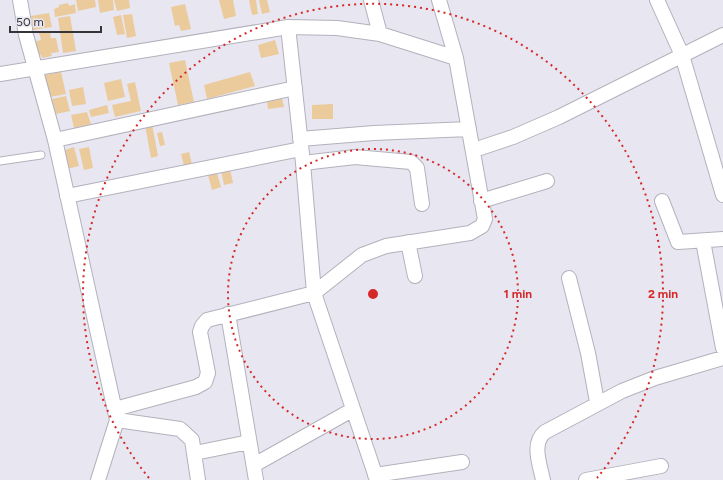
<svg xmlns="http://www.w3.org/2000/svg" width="723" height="480" font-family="Figtree,sans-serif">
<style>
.building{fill:#ebca9c}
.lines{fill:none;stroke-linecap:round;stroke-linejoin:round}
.lane-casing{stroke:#b3b1bb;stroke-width:9}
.street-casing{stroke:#b3b1bb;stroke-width:16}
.lane{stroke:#fff;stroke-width:7}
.street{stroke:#fff;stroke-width:14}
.ring{fill:none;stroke:#d62828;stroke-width:2;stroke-dasharray:2 4}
.centre{fill:#d62828;stroke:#e8e7f1;stroke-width:2}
.ring-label{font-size:12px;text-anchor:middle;font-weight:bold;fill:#d62828;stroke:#e8e7f1;stroke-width:3;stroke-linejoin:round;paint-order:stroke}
</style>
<rect width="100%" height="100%" fill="#e8e7f1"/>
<path class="building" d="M 76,0 L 95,0 L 96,7 L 78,11 Z
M 98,0 L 113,0 L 114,10 L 100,13 Z
M 114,0 L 129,0 L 130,8 L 117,11 Z
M 219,0 L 233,0 L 236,16 L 224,19 Z
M 249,0 L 256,0 L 258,14 L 252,15 Z
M 259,0 L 267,0 L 270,12 L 262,14 Z
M 68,3 L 69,6 L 75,4 L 76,13 L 55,17 L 54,9 L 59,7 L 59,5 Z
M 185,4 L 191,29 L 181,31 L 179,25 L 175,26 L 171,7 Z
M 49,13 L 52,27 L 33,30 L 31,16 Z
M 132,14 L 136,36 L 127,38 L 123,15 Z
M 121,15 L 125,34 L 117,35 L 113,17 Z
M 70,16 L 76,51 L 63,53 L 58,18 Z
M 50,31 L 51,38 L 56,38 L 59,52 L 51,53 L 52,56 L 42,58 L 41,55 L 36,56 L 33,42 L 41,40 L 39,33 Z
M 275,40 L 279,54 L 261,58 L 258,45 Z
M 185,60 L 194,102 L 178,105 L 169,63 Z
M 61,72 L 66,94 L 50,97 L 45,75 Z
M 250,72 L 255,86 L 207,99 L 204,85 Z
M 121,79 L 125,97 L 108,101 L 104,83 Z
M 135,82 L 141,111 L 115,117 L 112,105 L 131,101 L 127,84 Z
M 83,87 L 86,104 L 72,106 L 69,90 Z
M 66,96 L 70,111 L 56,114 L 52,99 Z
M 282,98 L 284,107 L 268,109 L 267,101 Z
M 333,104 L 333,119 L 312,119 L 312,105 Z
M 107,105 L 109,113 L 91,117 L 89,110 Z
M 87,112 L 91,124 L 74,128 L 71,115 Z
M 152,124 L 158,156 L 151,158 L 145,125 Z
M 162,132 L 165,145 L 160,146 L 157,133 Z
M 74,147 L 79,166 L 67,169 L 62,151 Z
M 89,147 L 93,168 L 84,170 L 79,149 Z
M 189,152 L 192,164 L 184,166 L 181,154 Z
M 230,169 L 233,183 L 224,185 L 221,171 Z
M 217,173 L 221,187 L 212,190 L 208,175 Z"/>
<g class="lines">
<defs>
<path id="lane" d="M 0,161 L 41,155"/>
<path id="street" d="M 20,0 L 26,35 L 55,140 L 117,420 L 98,480
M 371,0 L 380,34
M 657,0 L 682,55 L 723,195
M 288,27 L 303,163 L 314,293 L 377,480
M 0,74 L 288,27 L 337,28 L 380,34 L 456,58
M 300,139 L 374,133 L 469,129
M 55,140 L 295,88
M 474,150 L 513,137 L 559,117 L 723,35
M 303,163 L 355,157 L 411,162 L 417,168 L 422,204
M 67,196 L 301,149
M 481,201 L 547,181
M 662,201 L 678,242 L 723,239
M 703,241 L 723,348
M 408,242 L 415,276
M 569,278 L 588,353 L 597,402
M 228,314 L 256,480
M 115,409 L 196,387 L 205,382 L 208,373 L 200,332 L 202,326 L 207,320 L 314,293 L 362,255 L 386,246 L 470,233 L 482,226 L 485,219 L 456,58 L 439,0
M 117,420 L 180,429 L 192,440 L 198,480
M 195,453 L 249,442
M 254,465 L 352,410
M 375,475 L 462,462
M 543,480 C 540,465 531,443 545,432 L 622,391 L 655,378 L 723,358
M 586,480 L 661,466"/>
</defs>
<use href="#lane" class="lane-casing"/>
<use href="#street" class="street-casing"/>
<use href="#lane" class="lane"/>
<use href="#street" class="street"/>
</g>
<g class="ring">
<circle cx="373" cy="294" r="145"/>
<path d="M149 478A290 290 0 1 1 597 478"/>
</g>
<circle cx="373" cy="294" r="6" class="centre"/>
<g class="ring-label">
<text x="518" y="298">1 min</text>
<text x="663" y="298">2 min</text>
</g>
<path d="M10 26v6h91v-6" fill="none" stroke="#353438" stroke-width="2"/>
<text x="16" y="26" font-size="12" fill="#353438" stroke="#e8e7f1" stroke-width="3" paint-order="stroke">50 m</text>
</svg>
